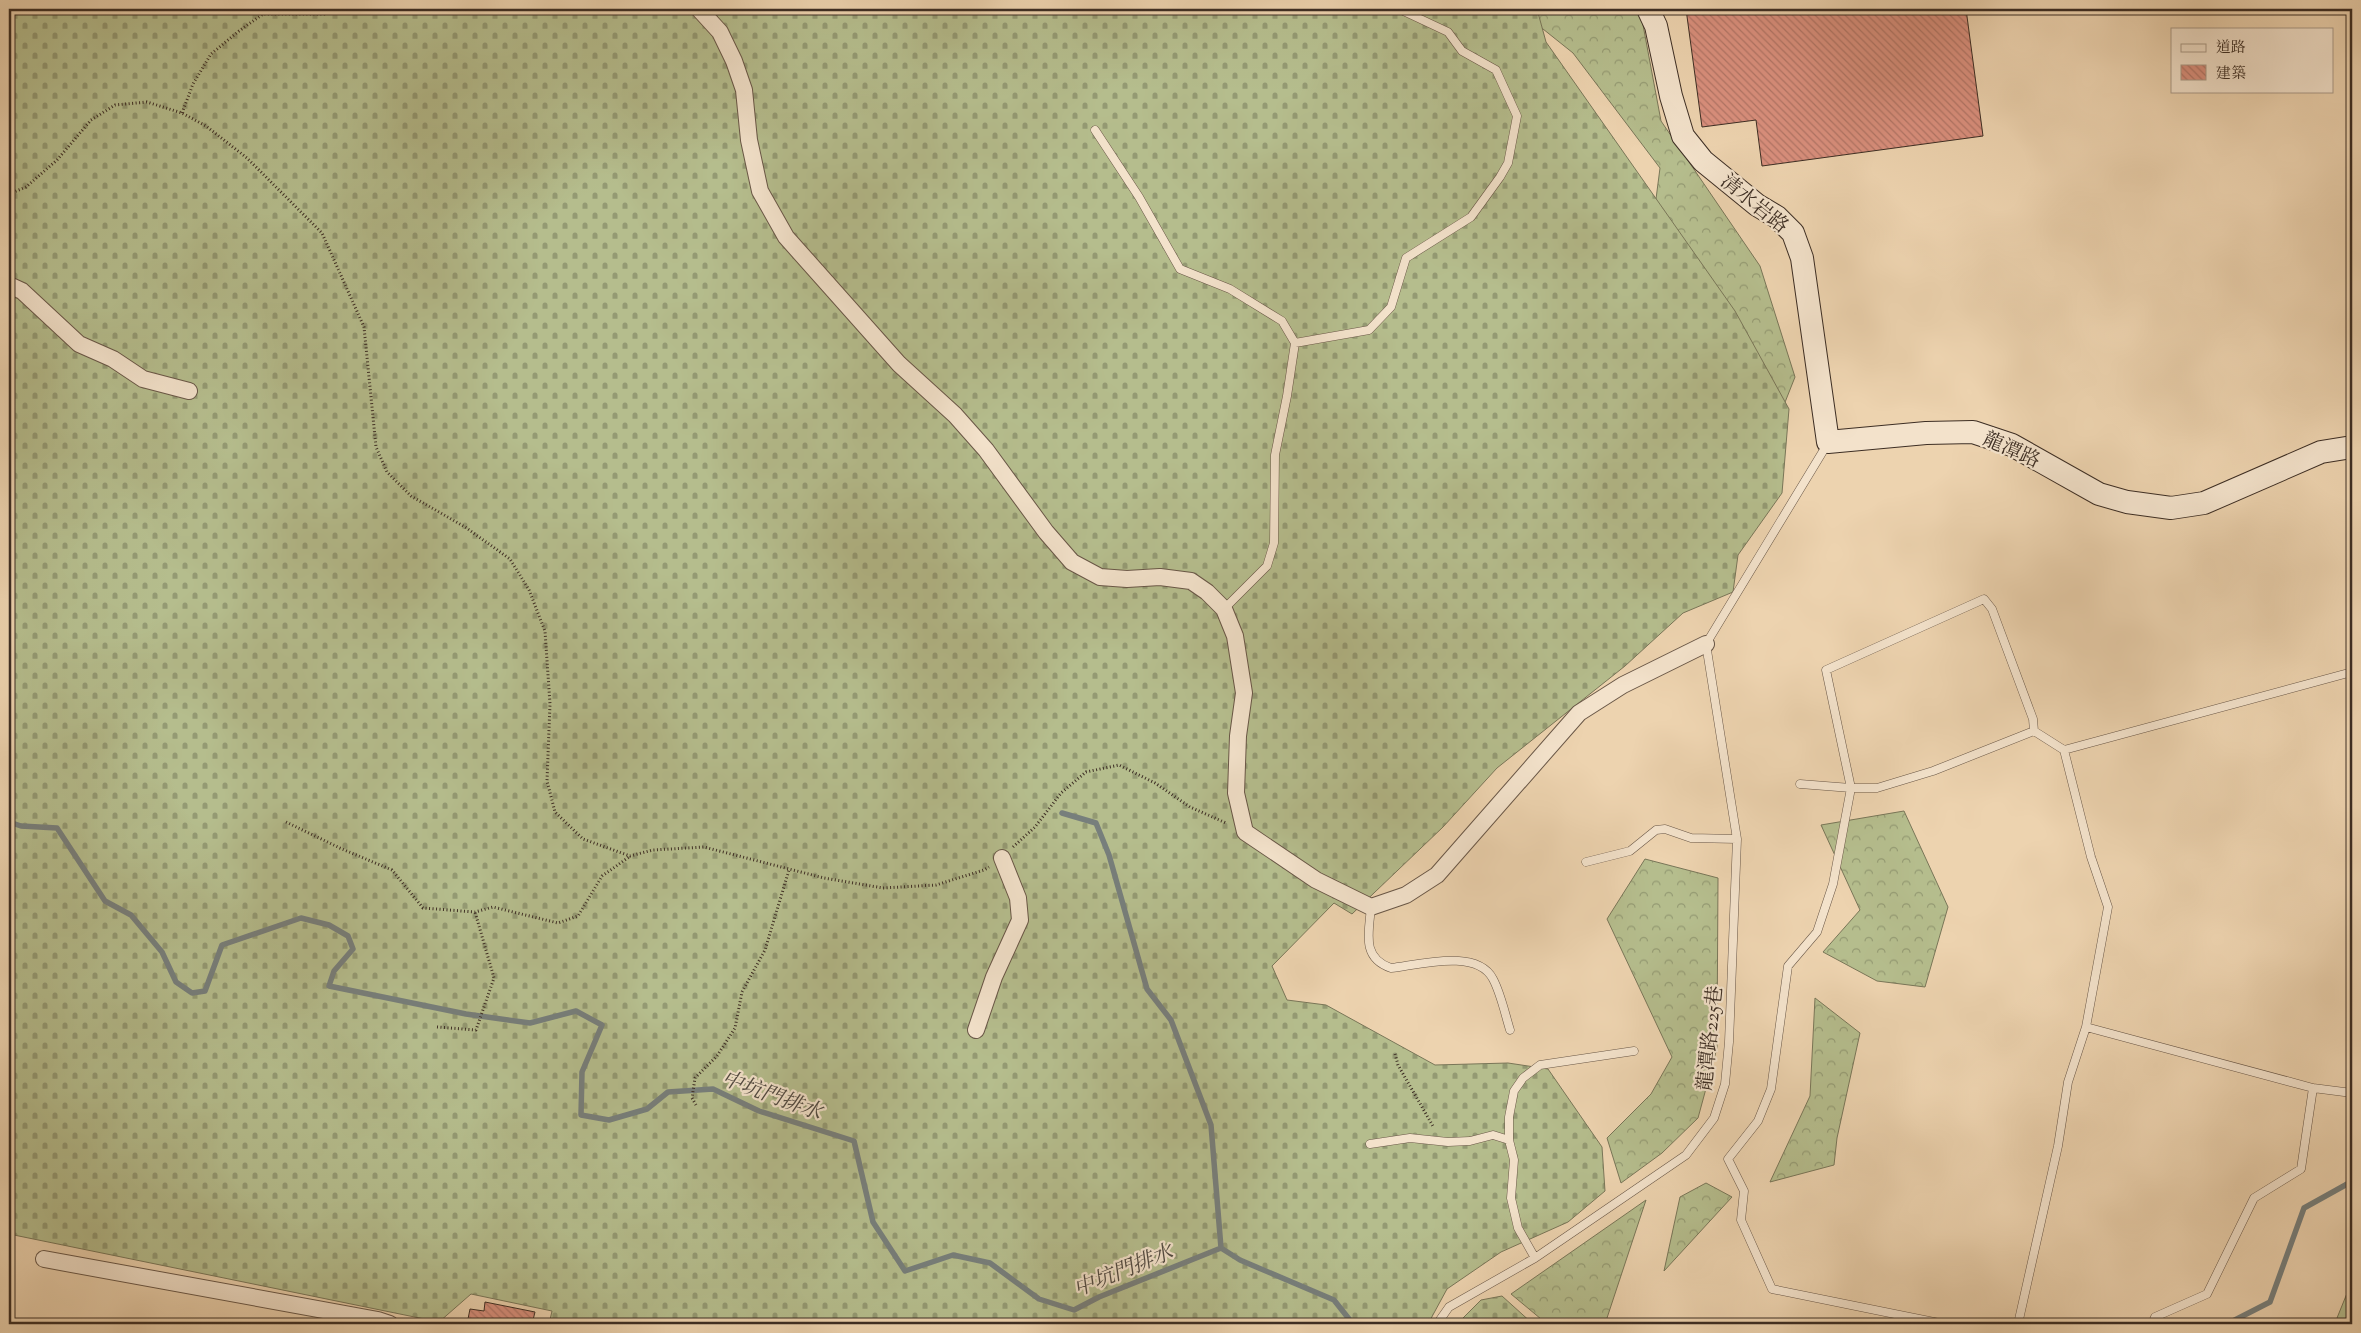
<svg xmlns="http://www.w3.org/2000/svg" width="2361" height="1333" font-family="'Sorts Mill Goudy','Noto Serif TC',serif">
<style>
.forest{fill:url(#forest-crowns);stroke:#797658}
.cemetery{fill:url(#cemetery-stones);stroke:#797658}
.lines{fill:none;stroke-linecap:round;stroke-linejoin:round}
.stream{stroke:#777f7c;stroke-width:5.5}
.building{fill:url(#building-back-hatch);stroke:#3d2e24}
.lane-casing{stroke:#695747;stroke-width:9}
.street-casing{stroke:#695747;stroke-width:18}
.secondary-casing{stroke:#3d2e24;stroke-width:24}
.path{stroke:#3d2e24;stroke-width:3;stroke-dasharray:1 2.5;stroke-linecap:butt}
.lane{stroke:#f3e2cb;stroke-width:8}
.street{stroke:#f3e2cb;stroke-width:16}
.secondary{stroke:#f3e2cb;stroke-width:22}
.labels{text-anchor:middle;stroke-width:4.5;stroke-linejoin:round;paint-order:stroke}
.street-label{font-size:20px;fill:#3d2e24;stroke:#f3e2cb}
.water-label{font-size:21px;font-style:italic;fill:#504941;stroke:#f3e2cb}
</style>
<defs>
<pattern id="forest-crowns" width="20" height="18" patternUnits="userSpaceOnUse" patternTransform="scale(1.25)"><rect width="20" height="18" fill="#b5bd8d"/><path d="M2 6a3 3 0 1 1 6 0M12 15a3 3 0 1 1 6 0" fill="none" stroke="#949a73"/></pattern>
<pattern id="cemetery-stones" width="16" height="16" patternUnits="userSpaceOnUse" patternTransform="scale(1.25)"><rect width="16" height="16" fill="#b5bd8d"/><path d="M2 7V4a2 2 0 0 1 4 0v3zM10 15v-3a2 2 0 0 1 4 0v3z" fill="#949a73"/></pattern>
<pattern id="building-back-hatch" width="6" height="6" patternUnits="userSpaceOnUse" patternTransform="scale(1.25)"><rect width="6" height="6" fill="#da907e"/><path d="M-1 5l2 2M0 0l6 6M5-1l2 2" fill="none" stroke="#b27667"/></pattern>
</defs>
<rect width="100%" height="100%" fill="#edd3af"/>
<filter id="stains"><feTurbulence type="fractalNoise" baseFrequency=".004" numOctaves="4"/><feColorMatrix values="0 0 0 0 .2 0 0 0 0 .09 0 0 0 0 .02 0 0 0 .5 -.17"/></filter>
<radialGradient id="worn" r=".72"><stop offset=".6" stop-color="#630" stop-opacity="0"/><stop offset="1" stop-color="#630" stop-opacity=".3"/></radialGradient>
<path class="forest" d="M 1518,9 L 1640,9 L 1661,121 L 1760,266 L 1795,377 L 1744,506 L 1648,261 L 1660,168 L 1573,53 Z
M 1904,811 L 1948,907 L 1925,987 L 1877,981 L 1823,952 L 1860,910 L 1821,825 Z
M 1645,859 L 1718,878 L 1717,1048 L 1698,1118 L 1662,1153 L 1621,1183 L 1607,1138 L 1651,1094 L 1672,1057 L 1607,919 Z
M 1815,998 L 1860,1033 L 1837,1138 L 1834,1165 L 1770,1182 L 1810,1096 Z
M 1706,1183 L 1732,1197 L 1664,1271 L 1680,1197 Z
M 1646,1200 L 1605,1324 L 1547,1324 L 1511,1294 Z
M 2352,1281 L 2352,1324 L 2337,1318 Z"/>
<path class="cemetery" d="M 9,9 L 1537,9 L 1546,42 L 1735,311 L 1789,409 L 1782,493 L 1738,555 L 1733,592 L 1683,613 L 1625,666 L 1497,768 L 1443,827 L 1352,914 L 1334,903 L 1272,966 L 1287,1000 L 1326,1005 L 1435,1065 L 1508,1063 L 1548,1069 L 1602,1147 L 1605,1191 L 1568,1222 L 1501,1252 L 1447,1289 L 1428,1324 L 549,1324 L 552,1311 L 471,1294 L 439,1322 L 9,1234 Z
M 1502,1296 L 1533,1324 L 1457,1324 L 1481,1300 Z"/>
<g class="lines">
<path class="stream" d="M 1062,813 L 1096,823 L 1109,855 L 1147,989 L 1171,1020 L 1211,1125 L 1221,1248
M 9,822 L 21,826 L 57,828 L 105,901 L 131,915 L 162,952 L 176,982 L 192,993 L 205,991 L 222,945 L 301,918 L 329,925 L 348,936 L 353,949 L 334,971 L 329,986 L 466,1014 L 530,1023 L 576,1011 L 602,1025 L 582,1072 L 581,1115 L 609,1120 L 647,1109 L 668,1092 L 713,1089 L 759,1111 L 854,1141 L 873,1222 L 905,1271 L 953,1255 L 990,1263 L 1039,1299 L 1074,1310 L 1099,1297 L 1221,1248 L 1240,1260 L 1334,1300 L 1353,1324
M 2227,1324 L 2270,1302 L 2304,1208 L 2349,1183 L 2352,1183"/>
</g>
<path class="building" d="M 1686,9 L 1966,9 L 1983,136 L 1762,166 L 1756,120 L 1702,127 Z
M 485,1302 L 535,1312 L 532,1324 L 467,1324 L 470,1309 L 484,1311 Z"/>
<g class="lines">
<defs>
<path id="lane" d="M 1095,130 L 1139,197 L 1180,269 L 1230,289 L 1282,321 L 1295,343 L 1287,396 L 1275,455 L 1274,543 L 1267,566 L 1224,609
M 1295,343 L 1369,330 L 1391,307 L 1406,258 L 1471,217 L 1500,177 L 1508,163 L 1517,116 L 1496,70 L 1462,51 L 1448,32 L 1399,9
M 2064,750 L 2352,672
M 1800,784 L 1851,788 L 1877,788 L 1933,771 L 2034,731
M 1586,862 L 1630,851 L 1656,830 L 1665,829 L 1691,838 L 1737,839
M 1371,907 C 1369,932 1361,958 1391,968 C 1418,965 1477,948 1493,979 C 1501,994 1505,1014 1510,1030
M 2086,1027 L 2313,1088 L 2352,1093
M 1509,1140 L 1509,1117 L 1514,1091 L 1523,1078 L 1540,1065 L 1634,1051
M 1370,1144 L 1410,1138 L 1448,1142 L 1470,1141 L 1493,1135 L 1509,1140 L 1514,1160 L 1511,1198 L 1518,1228 L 1535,1258
M 1437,1324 L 1449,1307 L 1535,1258 L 1686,1155 L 1714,1118 L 1725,1084 L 1729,1042 L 1737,839 L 1706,644 L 1828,443
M 1944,1324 L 1772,1289 L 1741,1220 L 1744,1191 L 1728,1159 L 1758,1121 L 1771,1089 L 1788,966 L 1817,932 L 1833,884 L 1851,788 L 1826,670 L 1984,599 L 1992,609 L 2033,719 L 2034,731
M 2018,1324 L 2058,1146 L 2068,1082 L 2086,1027 L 2108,907 L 2091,857 L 2064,750 L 2034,731
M 2152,1324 L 2155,1317 L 2207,1294 L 2254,1198 L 2301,1169 L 2313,1088"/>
<path id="street" d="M 699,9 L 720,32 L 734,61 L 744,90 L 749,140 L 760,191 L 786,237 L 899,364 L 955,415 L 986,450 L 1046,532 L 1072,562 L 1100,577 L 1127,579 L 1160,577 L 1191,581 L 1207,592 L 1224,609 L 1235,636 L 1244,693 L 1238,736 L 1236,793 L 1245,832 L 1316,880 L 1371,907 L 1406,895 L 1437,875 L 1579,713 L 1623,685 L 1706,644
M 9,285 L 22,291 L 79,344 L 113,359 L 143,379 L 189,391
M 976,1030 L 994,977 L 1020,920 L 1018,898 L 1002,858
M 44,1259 L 378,1320 L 390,1324"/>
<path id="secondary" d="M 1648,9 L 1656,26 L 1671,96 L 1683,136 L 1703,161 L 1757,205 L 1777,217 L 1793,233 L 1802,258 L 1828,442 L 1926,433 L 1973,432 L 2012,445 L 2099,494 L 2127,502 L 2171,508 L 2204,503 L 2321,452 L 2352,447"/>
</defs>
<use href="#lane" class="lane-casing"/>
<use href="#street" class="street-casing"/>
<use href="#secondary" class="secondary-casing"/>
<path class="path" d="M 182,113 L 193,84 L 211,54 L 239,31 L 263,14 L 324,14 L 339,9
M 9,194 L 26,187 L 57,160 L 91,120 L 115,105 L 147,102 L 182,113 L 206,126 L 247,158 L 322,233 L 364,327 L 376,447 L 387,472 L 411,496 L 465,527 L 510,559 L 529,590 L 545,631 L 550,704 L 547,781 L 555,812 L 583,839 L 630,856 L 653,850 L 704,847 L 824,878 L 883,888 L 936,885 L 984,870 L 989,867
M 286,822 L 342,849 L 392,870 L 423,908 L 475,912 L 493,907 L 558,923 L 578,916 L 602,876 L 629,857
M 1013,847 L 1035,827 L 1061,793 L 1086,772 L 1119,765 L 1155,783 L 1190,807 L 1226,823
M 437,1027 L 476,1030 L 494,978 L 475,912
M 1395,1054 L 1398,1065 L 1434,1128
M 696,1105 L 692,1098 L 695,1078 L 717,1056 L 735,1028 L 742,992 L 765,950 L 789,870"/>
<use href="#lane" class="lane"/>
<use href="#street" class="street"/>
<use href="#secondary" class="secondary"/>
</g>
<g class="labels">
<g class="street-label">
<text transform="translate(1755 203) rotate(39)" y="7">清水岩路</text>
<text transform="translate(2012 449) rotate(24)" y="7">龍潭路</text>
<text transform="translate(1709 1038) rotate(-84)" y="7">龍潭路225巷</text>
</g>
<g class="water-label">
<text transform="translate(772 1095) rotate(20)" y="7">中坑門排水</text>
<text transform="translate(1123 1270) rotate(-22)" y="7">中坑門排水</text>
</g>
</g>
<rect width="2361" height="1333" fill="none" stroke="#edd3af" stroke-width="30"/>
<rect x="10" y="10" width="2341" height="1313" fill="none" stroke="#3d2e24" stroke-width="2.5"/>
<rect x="15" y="15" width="2331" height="1303" fill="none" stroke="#3d2e24"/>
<rect x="2171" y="28" width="162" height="65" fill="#f3e2cb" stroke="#aa9a88"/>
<rect x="2181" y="44" width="25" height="8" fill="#f3e2cb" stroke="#aa9a88"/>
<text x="2216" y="52" font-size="15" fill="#3d2e24">道路</text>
<rect x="2181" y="65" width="25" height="15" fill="url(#building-back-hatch)" stroke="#aa9a88"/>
<text x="2216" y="78" font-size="15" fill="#3d2e24">建築</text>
<rect width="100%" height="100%" filter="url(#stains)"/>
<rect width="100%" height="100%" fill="url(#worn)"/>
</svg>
